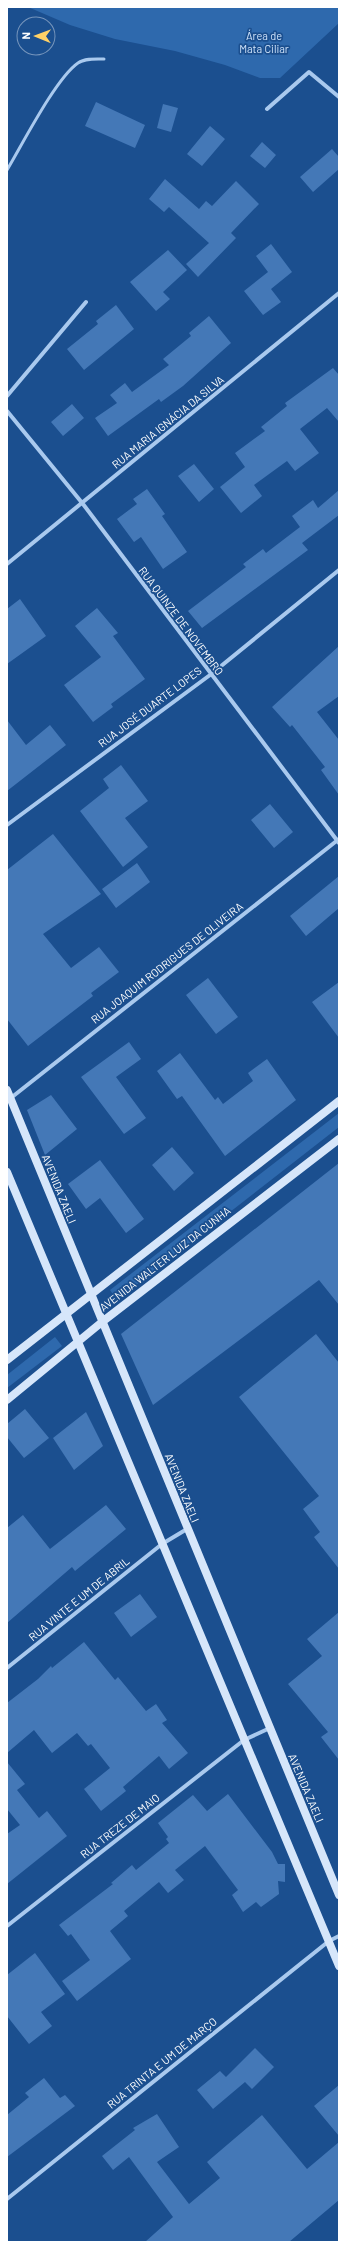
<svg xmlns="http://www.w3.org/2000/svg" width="346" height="2249" font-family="Barlow,sans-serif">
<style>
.green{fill:#2e69ad}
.building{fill:#4478b7}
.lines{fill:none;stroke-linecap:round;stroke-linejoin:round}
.lane{stroke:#a9c9ee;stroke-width:3}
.street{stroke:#a9c9ee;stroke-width:4}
.secondary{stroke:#d6e6fa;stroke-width:8}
.labels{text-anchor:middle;stroke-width:3.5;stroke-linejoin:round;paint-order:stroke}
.park-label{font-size:11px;fill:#cfe3fa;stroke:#1b4f8f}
.street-label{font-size:11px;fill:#fff;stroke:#1b4f8f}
</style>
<rect width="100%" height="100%" fill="#1b4f8f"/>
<path class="green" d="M 28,7 L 339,7 L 339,23 L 280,78 L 260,78 L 225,65 L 175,51 L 115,39 L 70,25 Z
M 339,1113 L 339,1127 L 117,1300 L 110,1290 Z
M 55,1337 L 62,1346 L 7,1388 L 7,1375 Z"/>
<path class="building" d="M 96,102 L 145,125 L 135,148 L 85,126 Z
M 163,104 L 178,108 L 171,132 L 157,128 Z
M 210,126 L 225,139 L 202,166 L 187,154 Z
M 262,142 L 276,155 L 265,168 L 250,156 Z
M 332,149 L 339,157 L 339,169 L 313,192 L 300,177 Z
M 165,179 L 199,209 L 206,201 L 212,206 L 236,181 L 259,204 L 231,233 L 236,238 L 198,277 L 186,264 L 209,243 L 169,207 L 164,212 L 149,199 Z
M 271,244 L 292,272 L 271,289 L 281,302 L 263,315 L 244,291 L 268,272 L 256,256 Z
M 168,250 L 187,270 L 163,292 L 170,299 L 156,311 L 130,282 Z
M 116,305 L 134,329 L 84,370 L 67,349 L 98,324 L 96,321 Z
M 209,316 L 231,343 L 183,386 L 161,402 L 159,399 L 108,436 L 95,418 L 117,403 L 110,395 L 125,383 L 132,392 L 169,365 L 163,359 L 191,336 L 189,333 Z
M 333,368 L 339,375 L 339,422 L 327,408 L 300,429 L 319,453 L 295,471 L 287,461 L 254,485 L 262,496 L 241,513 L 220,487 L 245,467 L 235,453 L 265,431 L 261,427 L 287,406 L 285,403 Z
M 72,404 L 84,418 L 63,436 L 51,422 Z
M 194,464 L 214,489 L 199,502 L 178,476 Z
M 147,489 L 165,514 L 162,516 L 187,552 L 163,569 L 141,537 L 134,542 L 117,519 L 137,504 L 133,499 Z
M 339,490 L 339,515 L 302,543 L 308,550 L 202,628 L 188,611 L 246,567 L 243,564 L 263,549 L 266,553 L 300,527 L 292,516 L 313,500 L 318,508 Z
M 20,599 L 46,636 L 7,664 L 7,609 Z
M 97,608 L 118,633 L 113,636 L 145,679 L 111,704 L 113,707 L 93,722 L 64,685 L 101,657 L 75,626 Z
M 339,646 L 339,696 L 317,712 L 339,740 L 339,795 L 321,770 L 325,767 L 292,725 L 290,727 L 272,707 Z
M 7,720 L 26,745 L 50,725 L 66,745 L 7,791 Z
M 121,765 L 148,801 L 125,818 L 148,847 L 123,867 L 80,811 L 109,788 L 103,779 Z
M 270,804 L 293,832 L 274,848 L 251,820 Z
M 53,834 L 101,894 L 43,934 L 71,968 L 99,947 L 119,972 L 91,993 L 93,996 L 28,1046 L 7,1019 L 7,870 Z
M 137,863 L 150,882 L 116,908 L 102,889 Z
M 339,876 L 339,908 L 306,936 L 290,916 Z
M 208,978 L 238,1017 L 216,1034 L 186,995 Z
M 339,982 L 339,1038 L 312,1002 Z
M 129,1042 L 141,1059 L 116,1077 L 146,1118 L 124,1134 L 81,1077 Z
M 180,1053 L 215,1100 L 218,1097 L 223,1104 L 253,1081 L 248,1073 L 267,1059 L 296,1100 L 225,1156 L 182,1096 L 177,1099 L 157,1071 Z
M 51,1095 L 77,1129 L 45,1155 L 27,1110 Z
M 172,1147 L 194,1173 L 174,1191 L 152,1165 Z
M 100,1160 L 144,1219 L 126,1233 L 100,1198 L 86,1209 L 68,1184 Z
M 339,1163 L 339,1305 L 319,1280 L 153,1405 L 121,1334 Z
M 316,1334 L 339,1363 L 339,1569 L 314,1537 L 320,1532 L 303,1509 L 319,1496 L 239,1397 Z
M 25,1409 L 49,1438 L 24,1458 L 7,1437 L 7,1424 Z
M 86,1412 L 103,1446 L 74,1470 L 53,1438 Z
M 106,1505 L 126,1529 L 75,1571 L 72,1567 L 7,1623 L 7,1528 L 23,1515 L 50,1549 Z
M 140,1594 L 157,1617 L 131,1637 L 114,1613 Z
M 339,1612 L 339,1760 L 321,1737 L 328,1732 L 288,1684 L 322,1656 L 307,1639 Z
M 84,1642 L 115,1680 L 118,1677 L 146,1711 L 156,1704 L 167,1720 L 162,1723 L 188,1753 L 169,1769 L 159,1756 L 123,1787 L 126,1791 L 101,1811 L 84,1789 L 110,1768 L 91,1744 L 88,1746 L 77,1733 L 52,1753 L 34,1730 L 7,1753 L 7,1703 L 38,1679 L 51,1666 L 52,1668 Z
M 7,1762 L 25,1784 L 17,1790 L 39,1818 L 47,1811 L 67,1836 L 7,1884 L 7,1834 L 20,1825 L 7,1809 Z
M 228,1794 L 272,1852 L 278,1864 L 285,1864 L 285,1882 L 278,1881 L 279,1894 L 261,1907 L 256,1902 L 243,1912 L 232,1895 L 238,1890 L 205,1846 L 175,1870 L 184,1880 L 168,1893 L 159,1882 L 124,1911 L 128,1916 L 110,1931 L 131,1959 L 77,2001 L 62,1981 L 90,1960 L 71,1934 L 68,1936 L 59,1925 L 113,1884 L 111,1883 L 132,1865 L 136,1870 L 169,1843 L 166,1839 L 168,1837 L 158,1823 L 193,1795 L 207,1811 Z
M 35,1953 L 65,1994 L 41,2012 L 52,2026 L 29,2044 L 7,2016 L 7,1975 Z
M 255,2048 L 274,2067 L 252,2089 L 245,2082 L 213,2109 L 197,2090 L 220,2071 L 226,2077 Z
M 44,2078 L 60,2098 L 65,2095 L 75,2106 L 7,2157 L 7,2115 L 29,2097 L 25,2093 Z
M 339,2085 L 339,2136 L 314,2106 Z
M 157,2114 L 179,2147 L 157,2162 L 189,2204 L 220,2178 L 207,2162 L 262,2115 L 307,2169 L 339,2142 L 339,2200 L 289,2242 L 145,2242 L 173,2217 L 129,2157 L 113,2170 L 102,2156 L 135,2130 L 133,2128 Z"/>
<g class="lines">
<path class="lane" d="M 7,170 C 22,145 56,78 78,63 C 85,58 96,59 104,59"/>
<path class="street" d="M 267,109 L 309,72 L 339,97
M 7,396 L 86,302
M 7,411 L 83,504 L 339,843
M 7,564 L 339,293
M 7,825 L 210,675 L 339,570
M 7,1101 L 339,839
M 7,1668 L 162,1544 L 187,1529
M 7,1926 L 244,1740 L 270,1728
M 7,2199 L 329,1941 L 339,1936"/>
<path class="secondary" d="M 7,1090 L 339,1895
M 7,1172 L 339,1966
M 7,1360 L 339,1101
M 7,1400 L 102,1322 L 339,1139"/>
</g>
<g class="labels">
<g class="park-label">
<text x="264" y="40">Área de<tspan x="264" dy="13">Mata Ciliar</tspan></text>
</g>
<g class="street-label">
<text transform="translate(168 422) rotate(-39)" y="4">RUA MARIA IGNÁCIA DA SILVA</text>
<text transform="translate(181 621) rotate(53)" y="4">RUA QUINZE DE NOVEMBRO</text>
<text transform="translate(150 707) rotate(-37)" y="4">RUA JOSÉ DUARTE LOPES</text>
<text transform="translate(167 963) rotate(-38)" y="4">RUA JOAQUIM RODRIGUES DE OLIVEIRA</text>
<text transform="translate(59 1189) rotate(68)" y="4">AVENIDA ZAELI</text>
<text transform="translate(165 1259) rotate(-38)" y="4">AVENIDA WALTER LUIZ DA CUNHA</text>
<text transform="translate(182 1488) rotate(68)" y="4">AVENIDA ZAELI</text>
<text transform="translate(79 1599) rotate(-39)" y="4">RUA VINTE E UM DE ABRIL</text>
<text transform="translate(306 1788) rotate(67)" y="4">AVENIDA ZAELI</text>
<text transform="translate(120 1826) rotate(-38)" y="4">RUA TREZE DE MAIO</text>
<text transform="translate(162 2063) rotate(-39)" y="4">RUA TRINTA E UM DE MARÇO</text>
</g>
</g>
<rect width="346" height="2249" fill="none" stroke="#ffffff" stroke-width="16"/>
<g transform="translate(36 36) rotate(271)"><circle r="19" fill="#1b4f8f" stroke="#7695bc"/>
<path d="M0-3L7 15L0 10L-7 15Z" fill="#ffd166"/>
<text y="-6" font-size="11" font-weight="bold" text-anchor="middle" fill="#ffffff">N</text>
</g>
</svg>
